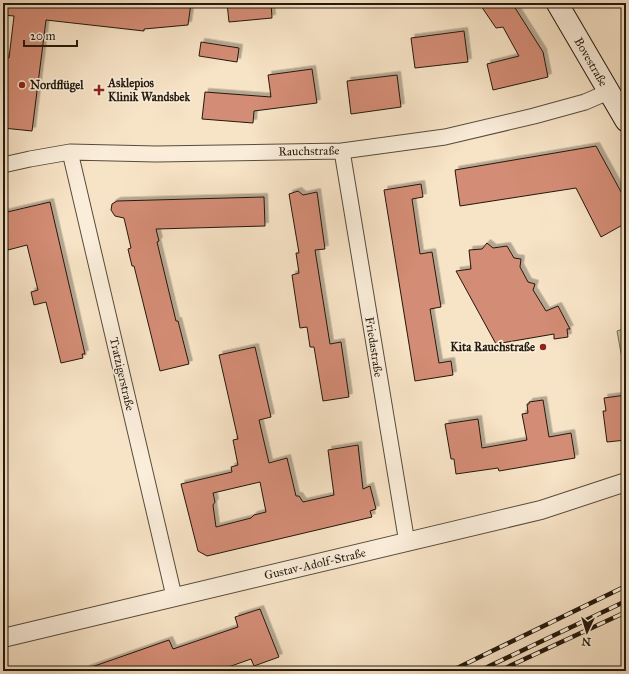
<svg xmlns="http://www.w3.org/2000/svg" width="629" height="674" font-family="'IM FELL Great Primer',serif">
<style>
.park{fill:url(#park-dots);stroke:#716e50}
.building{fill:#d38c74;stroke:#23190d;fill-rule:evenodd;filter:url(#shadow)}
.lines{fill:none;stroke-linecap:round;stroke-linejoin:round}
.minor-casing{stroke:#584c3b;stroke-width:17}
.tertiary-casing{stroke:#584c3b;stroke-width:20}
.secondary-casing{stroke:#23190d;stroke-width:23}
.minor{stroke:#faedda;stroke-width:15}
.tertiary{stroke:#faedda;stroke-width:18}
.secondary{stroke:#faedda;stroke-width:21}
.rail-casing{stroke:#23190d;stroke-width:4.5}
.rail{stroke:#faedda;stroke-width:3;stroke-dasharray:9;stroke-linecap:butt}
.poi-dot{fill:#8f2418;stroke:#faedda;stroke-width:1.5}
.labels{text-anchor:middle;stroke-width:3.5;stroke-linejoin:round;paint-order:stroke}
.street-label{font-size:12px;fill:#23190d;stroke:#faedda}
.poi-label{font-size:12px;font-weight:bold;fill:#23190d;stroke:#faedda;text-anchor:start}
</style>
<defs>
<pattern id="park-dots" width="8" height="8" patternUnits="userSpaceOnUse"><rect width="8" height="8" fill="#bfc393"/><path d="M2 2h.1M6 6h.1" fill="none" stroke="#a4a77e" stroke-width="1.8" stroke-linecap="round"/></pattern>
<filter id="shadow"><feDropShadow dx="3.5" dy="-3.5" stdDeviation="0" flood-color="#0004"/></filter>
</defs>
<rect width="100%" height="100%" fill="#f7e3c6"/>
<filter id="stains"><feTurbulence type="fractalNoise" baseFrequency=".005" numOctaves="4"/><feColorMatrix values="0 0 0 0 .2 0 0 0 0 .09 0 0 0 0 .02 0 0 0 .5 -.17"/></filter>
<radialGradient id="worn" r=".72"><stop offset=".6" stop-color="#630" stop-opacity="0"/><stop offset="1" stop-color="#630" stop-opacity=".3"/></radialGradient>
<path class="park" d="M 626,328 L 626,363 L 623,364 L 617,331 Z"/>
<path class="building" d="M 3,3 L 191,3 L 188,25 L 144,29 L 144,31 L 46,20 L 32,131 L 3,128 L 3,58 L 9,58 L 14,16 L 3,15 Z
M 227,3 L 271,3 L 272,18 L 229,22 Z
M 479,3 L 512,3 L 543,52 L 548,77 L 493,90 L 487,64 L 519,56 L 503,27 L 496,28 Z
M 464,31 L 468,62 L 415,68 L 411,38 Z
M 201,42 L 239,48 L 237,62 L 199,56 Z
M 312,69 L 317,103 L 254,111 L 253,123 L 202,119 L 205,92 L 271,97 L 268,75 Z
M 397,75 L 401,107 L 351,114 L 347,81 Z
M 596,146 L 626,201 L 626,223 L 601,237 L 576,188 L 460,206 L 455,170 Z
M 421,184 L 423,197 L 412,199 L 420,254 L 432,252 L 441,307 L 430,309 L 439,363 L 451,361 L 453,375 L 415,381 L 384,190 Z
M 298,191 L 303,195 L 317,192 L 325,249 L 315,250 L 330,344 L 341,342 L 349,397 L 323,401 L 314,347 L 310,347 L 307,327 L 300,328 L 292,275 L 299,273 L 296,253 L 299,253 L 289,194 Z
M 264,197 L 265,226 L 156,229 L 159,241 L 157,242 L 176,321 L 178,321 L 189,364 L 160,371 L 134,266 L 132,266 L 128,249 L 131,248 L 124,218 L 115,216 L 111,210 L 112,204 L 117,201 Z
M 50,202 L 85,354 L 82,354 L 83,358 L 61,363 L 46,302 L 34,305 L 31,292 L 38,290 L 27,245 L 8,250 L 7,245 L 3,246 L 3,213 Z
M 487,243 L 493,248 L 507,246 L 514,258 L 521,259 L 520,267 L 528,282 L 535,284 L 533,290 L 546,311 L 558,306 L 570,329 L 567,329 L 568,337 L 554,339 L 554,334 L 496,344 L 456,271 L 471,269 L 469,250 L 482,249 Z
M 255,347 L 271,417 L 259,420 L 269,463 L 287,458 L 296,496 L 299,496 L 303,502 L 334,495 L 328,450 L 358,445 L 363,489 L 370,486 L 376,509 L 370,511 L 372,517 L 207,556 L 198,551 L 181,484 L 232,472 L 231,467 L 238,465 L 233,440 L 238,439 L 219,355 ZM 260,482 L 266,512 L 254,515 L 251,518 L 216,527 L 213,505 L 215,502 L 213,493 Z
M 626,395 L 626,440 L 607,442 L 603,411 L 606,411 L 604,398 Z
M 543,400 L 549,437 L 571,433 L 575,458 L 499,471 L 498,468 L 456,474 L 454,459 L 451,459 L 445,424 L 478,419 L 482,448 L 527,440 L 522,414 L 528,413 L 527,404 L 529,404 L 529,402 Z
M 260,609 L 279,657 L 254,666 L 251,659 L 217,671 L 86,671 L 86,669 L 169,640 L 173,649 L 238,627 L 235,617 Z"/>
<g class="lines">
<defs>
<path id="minor" d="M 342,151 L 407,543
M 70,152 L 174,596
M 3,165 L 30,159 L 70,152 L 156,154 L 342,151 L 445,137 L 534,116 L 585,102 L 608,92"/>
<path id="tertiary" d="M 3,638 L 541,510 L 626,482"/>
<path id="secondary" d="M 557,3 L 626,121"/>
</defs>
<use href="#minor" class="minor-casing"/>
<use href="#tertiary" class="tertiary-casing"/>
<use href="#secondary" class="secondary-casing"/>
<use href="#minor" class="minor"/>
<use href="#tertiary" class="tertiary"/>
<use href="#secondary" class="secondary"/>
<defs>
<path id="rail" d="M 451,671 L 626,586
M 479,671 L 626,601
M 499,671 L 626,612"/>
</defs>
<use href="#rail" class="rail-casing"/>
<use href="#rail" class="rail"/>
</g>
<g class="poi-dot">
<circle cx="22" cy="85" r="4"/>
<path d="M97 84h4v4h4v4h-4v4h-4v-4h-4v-4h4z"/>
<circle cx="543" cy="347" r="4"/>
</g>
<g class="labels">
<g class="street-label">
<text transform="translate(591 62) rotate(60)" y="4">Bovestraße</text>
<text transform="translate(309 151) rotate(-1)" y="4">Rauchstraße</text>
<text transform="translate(374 347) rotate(81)" y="4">Friedastraße</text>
<text transform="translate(122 374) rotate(77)" y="4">Tratzigerstraße</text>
<text transform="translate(315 564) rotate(-13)" y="4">Gustav-Adolf-Straße</text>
</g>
<g class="poi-label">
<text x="108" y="87">Asklepios<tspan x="108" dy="14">Klinik Wandsbek</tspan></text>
<text x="30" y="89">Nordflügel</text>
<text x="535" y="351" text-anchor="end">Kita Rauchstraße</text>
</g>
</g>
<rect width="629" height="674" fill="none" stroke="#f7e3c6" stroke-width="16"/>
<rect x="4" y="4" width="621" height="666" fill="none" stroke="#23190d" stroke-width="2"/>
<rect x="8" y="8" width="613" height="658" fill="none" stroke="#23190d"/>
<g transform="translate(587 632) rotate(184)" stroke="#faedda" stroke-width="3" paint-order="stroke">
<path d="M0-3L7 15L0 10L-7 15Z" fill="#23190d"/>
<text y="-6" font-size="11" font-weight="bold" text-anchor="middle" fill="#23190d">N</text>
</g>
<path d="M24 40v6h53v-6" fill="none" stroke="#23190d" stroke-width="2"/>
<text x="30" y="40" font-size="12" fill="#23190d" stroke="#faedda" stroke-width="3" paint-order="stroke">20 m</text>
<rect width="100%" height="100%" filter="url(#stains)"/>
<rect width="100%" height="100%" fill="url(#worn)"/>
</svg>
